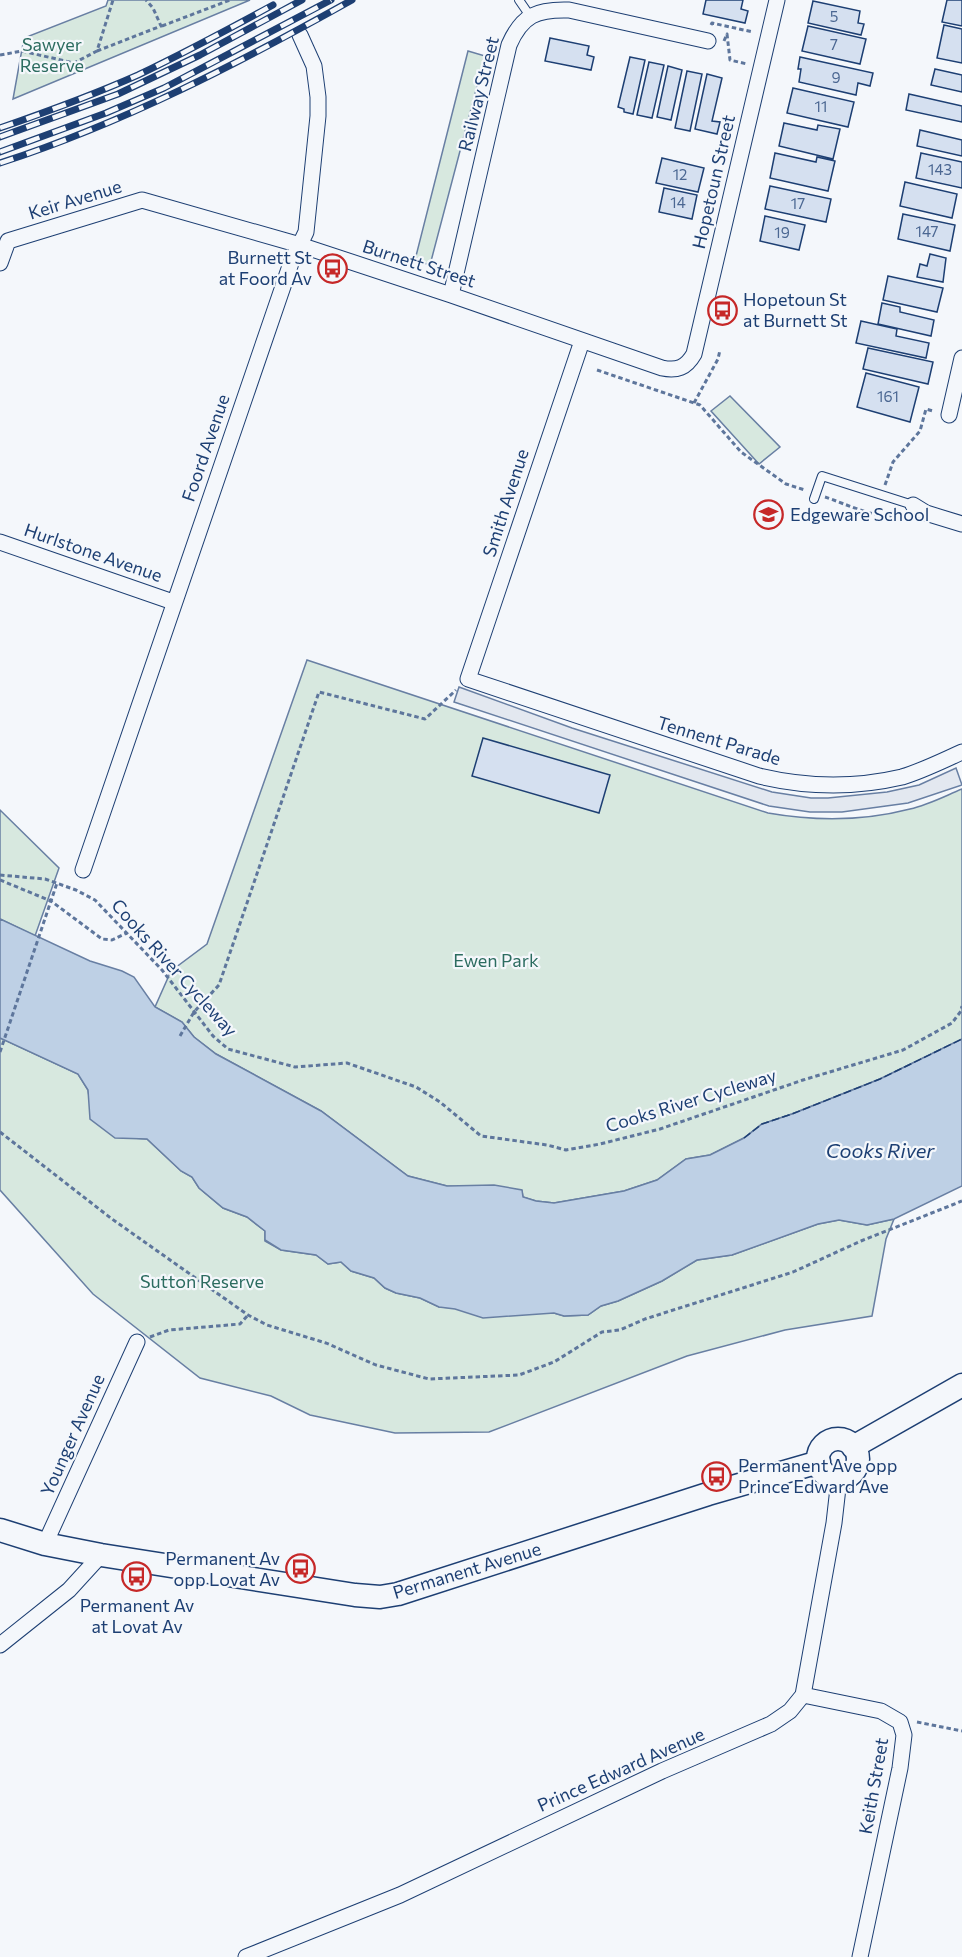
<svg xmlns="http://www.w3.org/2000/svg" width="962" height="1957" font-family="Commissioner,sans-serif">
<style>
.green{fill:#d7e8df;stroke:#687fa3;stroke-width:1.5}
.parking{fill:#e3e8f0;stroke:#687fa3;stroke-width:1.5}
.water{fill:#bed0e5;stroke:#687fa3;stroke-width:1.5}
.building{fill:#d5e0f0;stroke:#1d3f73;stroke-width:1.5}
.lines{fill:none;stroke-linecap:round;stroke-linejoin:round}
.lane-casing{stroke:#1d3f73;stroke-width:10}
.street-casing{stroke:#1d3f73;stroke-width:17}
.secondary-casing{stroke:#1d3f73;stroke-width:25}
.path{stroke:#5e769c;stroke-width:3;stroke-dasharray:4.5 3;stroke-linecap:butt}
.lane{stroke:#f4f7fb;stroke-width:8}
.street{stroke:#f4f7fb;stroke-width:15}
.secondary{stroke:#f4f7fb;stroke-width:22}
.rail-casing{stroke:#1d3f73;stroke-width:7}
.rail{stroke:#f4f7fb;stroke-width:4.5;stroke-dasharray:14;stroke-linecap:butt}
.fence{stroke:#1d3f73;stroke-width:1.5;stroke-dasharray:8 3;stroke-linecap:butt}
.labels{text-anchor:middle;stroke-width:4.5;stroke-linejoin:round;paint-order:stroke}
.number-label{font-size:15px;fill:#4b6792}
.park-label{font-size:18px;fill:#2c6c60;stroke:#f4f7fb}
.street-label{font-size:18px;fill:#1d3f73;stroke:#f4f7fb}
.poi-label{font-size:18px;fill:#1d3f73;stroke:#f4f7fb;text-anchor:start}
.water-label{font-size:20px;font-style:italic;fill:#1d3f73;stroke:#f4f7fb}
</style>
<rect width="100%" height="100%" fill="#f4f7fb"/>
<path class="green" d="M 108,0 L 250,0 L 13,99 L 24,38 L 106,6 Z
M 468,51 L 485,56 L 430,265 L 415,260 Z
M 730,396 L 780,447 L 759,464 L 711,411 Z
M 307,660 L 768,813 C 814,821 864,821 910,809 C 928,805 945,796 962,789 L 962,1039 L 880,1079 L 792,1114 L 762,1124 L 744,1138 L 710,1155 L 686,1159 L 657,1180 L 624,1191 L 554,1203 L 536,1201 L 523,1197 L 522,1191 L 447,1186 L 408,1176 L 321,1111 L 216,1054 L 194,1037 L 182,1022 L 155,1007 L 171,971 L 207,944 Z
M 0,810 L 59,868 L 35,936 L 0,919 Z
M 0,1038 L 78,1074 L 88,1090 L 91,1110 L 133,1138 L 147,1139 L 181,1171 L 192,1177 L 199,1188 L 223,1208 L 247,1217 L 265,1231 L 265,1241 L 281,1250 L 316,1255 L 328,1264 L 341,1262 L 351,1271 L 374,1278 L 385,1288 L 396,1293 L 420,1298 L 439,1307 L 554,1313 L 564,1316 L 588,1315 L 601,1306 L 618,1301 L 662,1281 L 697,1260 L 732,1255 L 818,1224 L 839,1220 L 867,1225 L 894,1219 L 886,1239 L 872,1316 L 785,1330 L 687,1356 L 489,1432 L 395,1433 L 310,1415 L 271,1396 L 200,1378 L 93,1294 L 0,1190 Z"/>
<path class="parking" d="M 459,687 L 572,728 L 772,792 L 811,798 L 828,798 L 887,792 L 919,785 L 956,768 L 962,785 L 908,803 L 842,812 L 810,812 L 769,806 L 454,702 Z"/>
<path class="water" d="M 0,919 L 90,961 L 122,971 L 134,977 L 155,1007 L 182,1022 L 194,1037 L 216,1054 L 321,1111 L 408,1176 L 447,1186 L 494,1185 L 522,1190 L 523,1197 L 536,1201 L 554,1203 L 624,1191 L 657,1180 L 686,1159 L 710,1155 L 744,1138 L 762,1124 L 792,1114 L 880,1079 L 962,1039 L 962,1186 L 894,1219 L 867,1225 L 839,1220 L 818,1224 L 732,1255 L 697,1260 L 662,1281 L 618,1301 L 601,1306 L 588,1315 L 564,1316 L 554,1313 L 483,1318 L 455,1309 L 439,1307 L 420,1298 L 396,1293 L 385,1288 L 374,1278 L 351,1271 L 341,1262 L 328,1264 L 316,1255 L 281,1250 L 265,1240 L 265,1231 L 247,1217 L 223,1208 L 199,1188 L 192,1177 L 181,1171 L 147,1139 L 115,1138 L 90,1119 L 88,1090 L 78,1074 L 0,1038 Z"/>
<path class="building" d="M 706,0 L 743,0 L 741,9 L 748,11 L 745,23 L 703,14 Z
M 947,0 L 962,0 L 962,26 L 942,22 Z
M 813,1 L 860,11 L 858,23 L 864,24 L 861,35 L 808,23 Z
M 944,25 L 962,29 L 962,63 L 937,58 Z
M 808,26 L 866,39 L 860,64 L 802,51 Z
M 550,38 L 589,46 L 587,55 L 594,57 L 591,70 L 545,61 Z
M 630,57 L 645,60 L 633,114 L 624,112 L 624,109 L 618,107 Z
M 800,57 L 873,73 L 870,86 L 858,83 L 856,95 L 799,82 L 801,69 L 798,69 Z
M 649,62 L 664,65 L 652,118 L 637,115 Z
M 668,66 L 682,70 L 671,120 L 657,117 Z
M 935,69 L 962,75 L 962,92 L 931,85 Z
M 687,71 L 702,74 L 690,131 L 675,128 Z
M 707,74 L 722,78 L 712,121 L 720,122 L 717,134 L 695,129 Z
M 793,88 L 854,102 L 848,127 L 787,113 Z
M 909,94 L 962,106 L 962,122 L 906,110 Z
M 784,123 L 817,130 L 818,125 L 840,129 L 833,159 L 779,146 Z
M 920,130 L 962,140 L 962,156 L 917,146 Z
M 775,153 L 816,162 L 817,157 L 835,161 L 828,191 L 770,178 Z
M 921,153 L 962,162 L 962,188 L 916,178 Z
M 662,158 L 704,168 L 698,192 L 656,183 Z
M 905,182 L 957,194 L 952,218 L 900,206 Z
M 770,186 L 831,199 L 826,222 L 765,209 Z
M 664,188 L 697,195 L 692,219 L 659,212 Z
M 903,214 L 955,225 L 950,251 L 898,239 Z
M 765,216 L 805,225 L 799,250 L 760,241 Z
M 930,254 L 946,258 L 943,282 L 917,277 L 920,264 L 927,266 Z
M 888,276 L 943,288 L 937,312 L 883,300 Z
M 882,303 L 900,307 L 900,312 L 934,320 L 931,336 L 878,324 Z
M 861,321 L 897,329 L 896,336 L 929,343 L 926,358 L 856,343 Z
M 868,348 L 933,362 L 928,384 L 863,369 Z
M 866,373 L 919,387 L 910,422 L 857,407 Z
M 483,738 L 610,775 L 599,813 L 472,776 Z"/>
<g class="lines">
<defs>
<path id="lane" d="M 519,0 L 530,16
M 814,499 L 822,476 L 913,505"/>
<path id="street" d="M 0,263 L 8,241 L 142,200 L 300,245 L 451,295 L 662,368 C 677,371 686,368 694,354 L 777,0
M 451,295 L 509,45 C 522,15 537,9 569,10 L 708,41
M 582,341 L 468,679 L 759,776 C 805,787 855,788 902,777 C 922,771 942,761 962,752
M 949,415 L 962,358
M 913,505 L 926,513 L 962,524
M 0,542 L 173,602
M 83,870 L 291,263 L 306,232 L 318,116 L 318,97 L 314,66 L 300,35
M 45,1544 L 137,1342
M 0,1645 L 69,1590 L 101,1555
M 803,1695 L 881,1711 L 900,1722 L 904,1735 L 900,1768 L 860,1957
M 246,1957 L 400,1895 L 662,1771 L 771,1724 L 790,1711 L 803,1695 L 834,1523 L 839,1479"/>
<path id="secondary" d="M818 1459a20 20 0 1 1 40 0a20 20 0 1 1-40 0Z
M 853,1447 L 962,1385
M 0,1530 L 45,1544 L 101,1555 L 355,1595 L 380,1597 L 398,1594 L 708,1494 L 819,1462"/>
</defs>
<use href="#lane" class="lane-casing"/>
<use href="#street" class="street-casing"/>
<use href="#secondary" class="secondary-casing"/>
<path class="path" d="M 711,25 L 712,23 L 753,32
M 162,26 L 230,0
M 724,41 L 727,34 L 730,60 L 747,64
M 97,51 L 161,26 L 153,8 L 146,0
M 0,55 L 22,51 L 74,63 L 97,51 L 113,0
M 597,370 L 700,405 L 741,452 L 786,484 L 805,490
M 694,403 L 718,359 L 720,350
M 885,485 L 893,462 L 920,431 L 926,409 L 933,411
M 825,497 C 844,503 884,523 902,514
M 0,875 L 45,879 L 76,890 L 95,900 L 162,970 L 213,1036 L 228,1049 L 295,1067 L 347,1063 L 416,1087 L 440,1102 L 481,1136 L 547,1145 L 566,1150 L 600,1144 L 660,1129 L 803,1080 L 903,1050 L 952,1023 L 961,1011 L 962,1006
M 0,880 L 51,901 L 102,939 L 112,940 L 127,933
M 180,1036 L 194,1012 L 219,985 L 319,692 L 425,719 L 456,690
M 0,1052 L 57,883
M 0,1132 L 112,1219 L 248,1315 L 267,1325 L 326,1343 L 376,1365 L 429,1379 L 519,1375 L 554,1362 L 602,1332 L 620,1330 L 645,1319 L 793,1272 L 861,1241 L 962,1201
M 150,1337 L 169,1330 L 240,1324 L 248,1315
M 917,1722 L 962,1731"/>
<use href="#lane" class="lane"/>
<use href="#street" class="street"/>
<use href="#secondary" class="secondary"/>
<defs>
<path id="rail" d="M 0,128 C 46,112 93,95 138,75 C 184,53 229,29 273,5
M 0,137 L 118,94 L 200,55 L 302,0
M 0,152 L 106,113 L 164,88 L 331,0
M 0,163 C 124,123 239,63 352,0"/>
</defs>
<use href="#rail" class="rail-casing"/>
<use href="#rail" class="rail"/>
<path class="fence" d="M 744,1138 L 762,1124 L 792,1114 L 880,1079 L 962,1039"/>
</g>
<defs>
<symbol id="bus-ring" viewBox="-11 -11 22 22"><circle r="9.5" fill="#f4f7fb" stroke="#c62828" stroke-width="1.5"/><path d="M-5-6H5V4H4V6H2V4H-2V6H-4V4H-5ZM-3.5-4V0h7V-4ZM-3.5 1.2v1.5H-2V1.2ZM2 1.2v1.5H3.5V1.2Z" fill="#c62828"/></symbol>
<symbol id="school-ring" viewBox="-11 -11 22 22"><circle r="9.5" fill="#f4f7fb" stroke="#c62828" stroke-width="1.5"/><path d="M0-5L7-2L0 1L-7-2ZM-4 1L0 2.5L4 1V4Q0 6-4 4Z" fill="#c62828"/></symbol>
</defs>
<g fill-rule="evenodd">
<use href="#bus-ring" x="316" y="252" width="33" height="33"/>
<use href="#bus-ring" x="706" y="294" width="33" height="33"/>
<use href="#school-ring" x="752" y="498" width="33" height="33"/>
<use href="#bus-ring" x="700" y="1460" width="33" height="33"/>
<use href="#bus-ring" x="284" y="1552" width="33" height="33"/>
<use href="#bus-ring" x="120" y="1560" width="33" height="33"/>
</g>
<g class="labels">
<g class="number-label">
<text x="834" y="22">5</text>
<text x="834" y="50">7</text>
<text x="836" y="83">9</text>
<text x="821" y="112">11</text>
<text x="940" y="175">143</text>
<text x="680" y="180">12</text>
<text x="678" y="208">14</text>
<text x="798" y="209">17</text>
<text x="927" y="237">147</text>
<text x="782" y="238">19</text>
<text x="888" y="402">161</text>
</g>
<g class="park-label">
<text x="52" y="51">Sawyer<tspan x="52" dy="21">Reserve</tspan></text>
<text x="496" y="967">Ewen Park</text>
<text x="202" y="1288">Sutton Reserve</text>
</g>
<g class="street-label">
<text transform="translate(479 94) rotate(-76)" y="6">Railway Street</text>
<text transform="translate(714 182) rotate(-77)" y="6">Hopetoun Street</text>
<text transform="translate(75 200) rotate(-17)" y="6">Keir Avenue</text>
<text transform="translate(419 264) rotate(18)" y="6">Burnett Street</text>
<text transform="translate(206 448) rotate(-71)" y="6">Foord Avenue</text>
<text transform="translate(506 503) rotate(-72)" y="6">Smith Avenue</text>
<text transform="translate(93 553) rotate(19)" y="6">Hurlstone Avenue</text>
<text transform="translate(719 741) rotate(17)" y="6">Tennent Parade</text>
<text transform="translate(174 968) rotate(48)" y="6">Cooks River Cycleway</text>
<text transform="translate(691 1101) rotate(-17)" y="6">Cooks River Cycleway</text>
<text transform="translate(73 1435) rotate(-66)" y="6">Younger Avenue</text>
<text transform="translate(467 1571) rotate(-17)" y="6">Permanent Avenue</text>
<text transform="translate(621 1770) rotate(-24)" y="6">Prince Edward Avenue</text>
<text transform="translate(874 1786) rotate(-80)" y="6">Keith Street</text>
</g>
<g class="poi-label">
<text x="312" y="264" text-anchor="end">Burnett St<tspan x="312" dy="21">at Foord Av</tspan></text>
<text x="743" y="306">Hopetoun St<tspan x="743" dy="21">at Burnett St</tspan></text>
<text x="790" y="521">Edgeware School</text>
<text x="738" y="1472">Permanent Ave opp<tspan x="738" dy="21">Prince Edward Ave</tspan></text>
<text x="280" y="1565" text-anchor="end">Permanent Av<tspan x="280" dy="21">opp Lovat Av</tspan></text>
<text x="137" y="1612" text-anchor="middle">Permanent Av<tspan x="137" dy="21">at Lovat Av</tspan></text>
</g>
<g class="water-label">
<text x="880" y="1158">Cooks River</text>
</g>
</g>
</svg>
